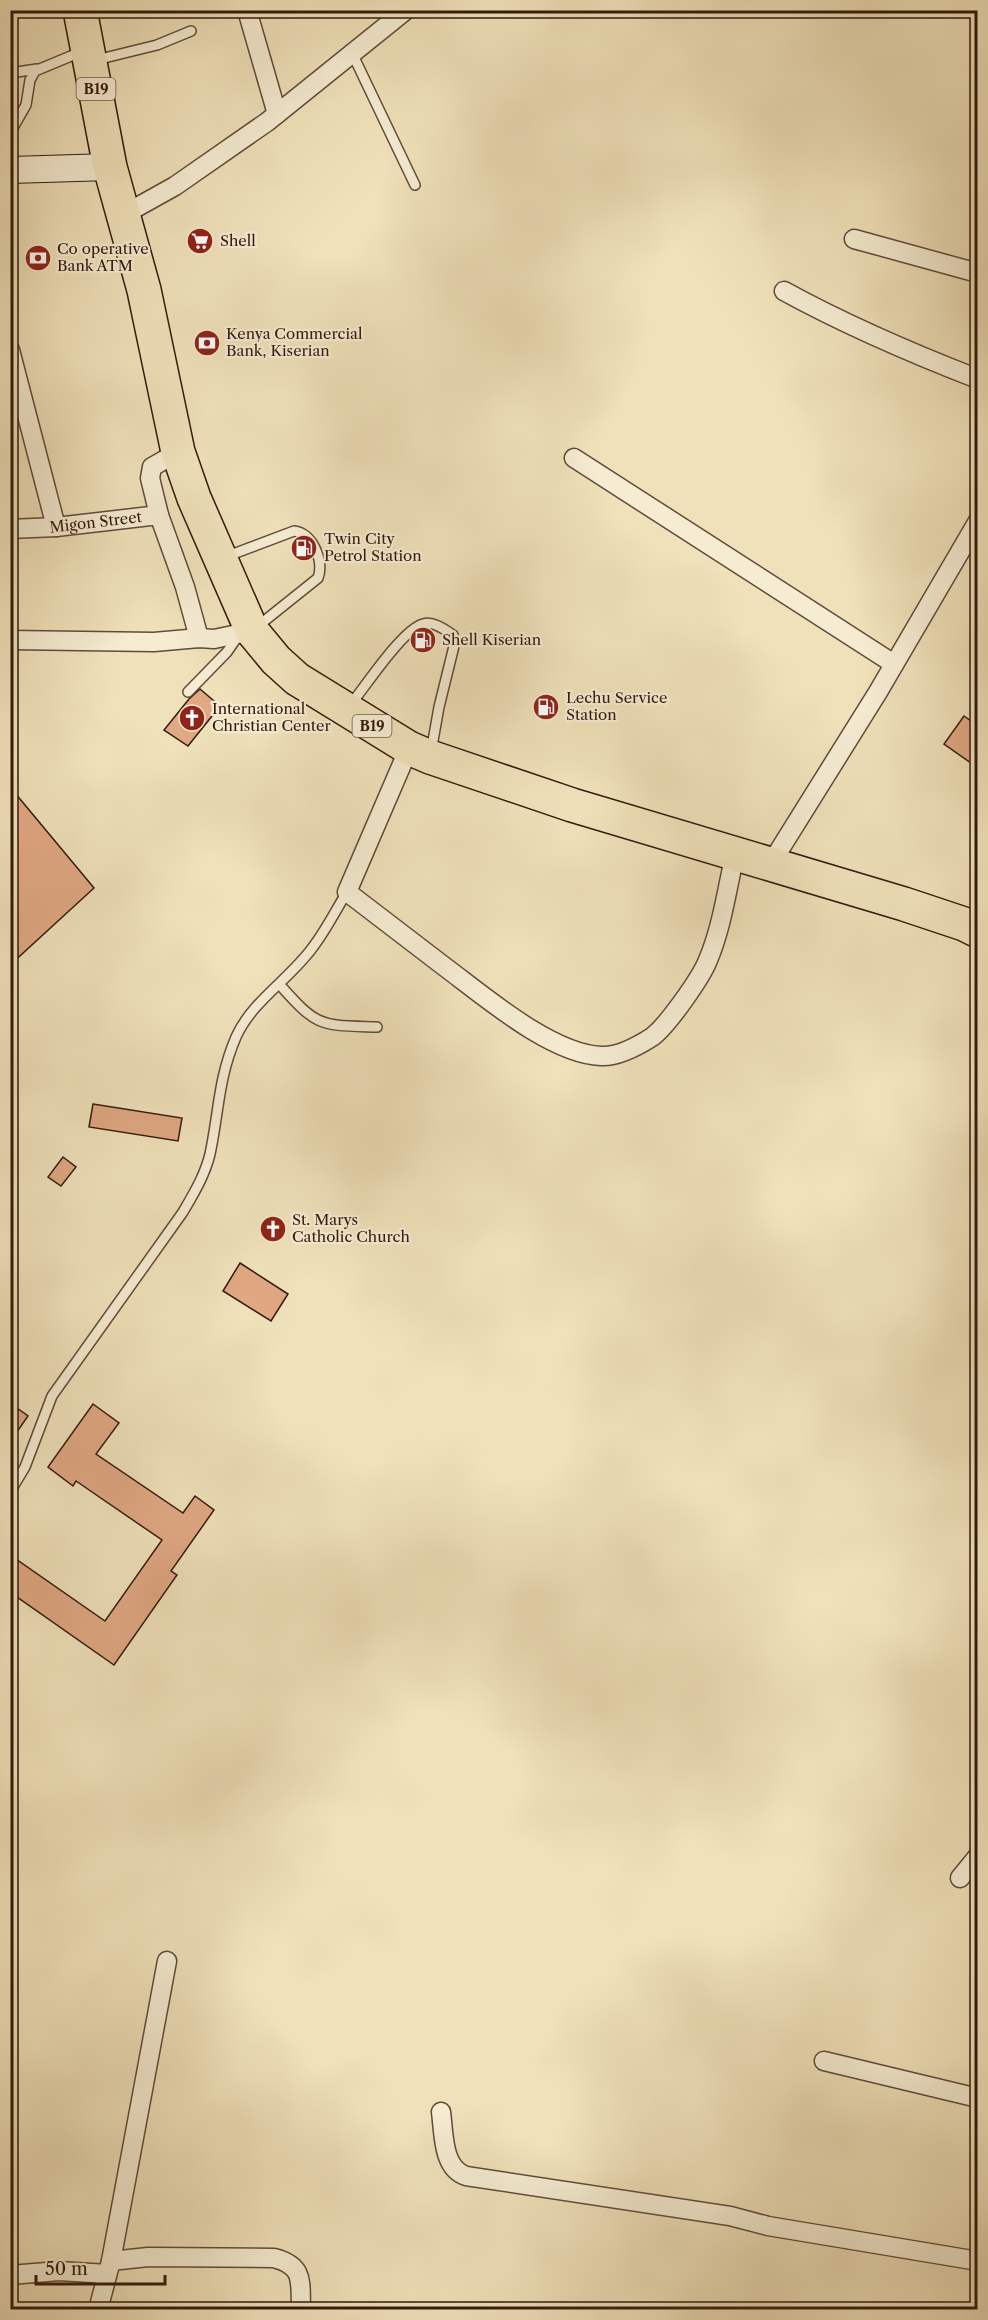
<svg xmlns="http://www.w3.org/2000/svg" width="988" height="2320" font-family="'Libre Caslon Text',serif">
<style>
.building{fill:#e0a883;stroke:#33180d;stroke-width:1.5}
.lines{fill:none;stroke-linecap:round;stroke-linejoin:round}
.lane-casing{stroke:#624a38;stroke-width:12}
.street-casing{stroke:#624a38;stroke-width:21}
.secondary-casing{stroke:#33180d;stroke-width:28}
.highway-casing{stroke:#33180d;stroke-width:36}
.lane{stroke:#f5ecd2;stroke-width:9}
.street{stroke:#f5ecd2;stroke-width:18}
.secondary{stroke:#f5ecd2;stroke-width:26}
.highway{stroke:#efe1ba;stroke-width:33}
.labels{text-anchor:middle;stroke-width:4.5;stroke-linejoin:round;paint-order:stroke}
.shield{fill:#f5ecd2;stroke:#6d5848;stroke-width:1.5}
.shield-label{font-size:14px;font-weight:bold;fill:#33180d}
.poi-label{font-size:15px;fill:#33180d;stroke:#f5ecd2;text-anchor:start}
.street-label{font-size:15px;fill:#33180d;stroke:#f5ecd2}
</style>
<rect width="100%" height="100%" fill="#efe1ba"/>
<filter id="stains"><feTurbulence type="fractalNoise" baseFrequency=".00333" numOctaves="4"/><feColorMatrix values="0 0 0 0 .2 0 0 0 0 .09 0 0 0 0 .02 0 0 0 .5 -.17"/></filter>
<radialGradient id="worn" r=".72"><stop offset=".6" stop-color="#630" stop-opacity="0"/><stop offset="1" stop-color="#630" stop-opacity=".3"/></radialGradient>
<path class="building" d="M 200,689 L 220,706 L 188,746 L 164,730 L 189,699 Z
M 964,716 L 978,726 L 978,768 L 944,744 Z
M 10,787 L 94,888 L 10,965 Z
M 93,1104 L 182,1118 L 178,1141 L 89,1127 Z
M 63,1157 L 76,1167 L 61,1186 L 48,1177 Z
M 240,1263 L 288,1294 L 271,1321 L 223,1291 Z
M 10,1403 L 28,1416 L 10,1442 Z
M 93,1404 L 119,1423 L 96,1454 L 183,1513 L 195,1496 L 214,1510 L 171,1571 L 177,1575 L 114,1665 L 10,1592 L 10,1555 L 105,1621 L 162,1540 L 76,1481 L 73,1486 L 48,1467 Z"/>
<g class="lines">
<defs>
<path id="lane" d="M 352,53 L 415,185
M 96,60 L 157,45 L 191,31
M 10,73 L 37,69
M 10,133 L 26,105 L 30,80 L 35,71 L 83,51
M 225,557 L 294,531 C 313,533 324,561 318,578 L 258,626
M 188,692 L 227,652 L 238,636
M 351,704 C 365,687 403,629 423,624 C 433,621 444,629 453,635 L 455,642 L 439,707 L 431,752
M 280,985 C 318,1028 320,1025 377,1027
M 10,1492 L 25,1467 L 52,1396 L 183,1212 C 194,1193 205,1175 210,1154 C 219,1112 218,1079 236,1037 C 252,1001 290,979 313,947 C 326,930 336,910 347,892"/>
<g id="street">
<path d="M 247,10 L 277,114"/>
<path d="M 123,215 L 175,186 L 267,122 L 406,10"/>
<path d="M 854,239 L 978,273"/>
<path d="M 784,291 C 846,325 911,353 978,379"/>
<path d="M 10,350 L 56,527"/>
<path d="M 574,458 L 894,664"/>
<path d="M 159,515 L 150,478 L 152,467 L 178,452"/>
<path id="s1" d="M 10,529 L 56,527 L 159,515 L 185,587 L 199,638"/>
<path d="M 10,640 L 154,642 L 199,638 L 214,639 L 252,631"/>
<path d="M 409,748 L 347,892 C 380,917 412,942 445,967 C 484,996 551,1054 601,1056 C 618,1057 638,1046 652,1037 C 667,1026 701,978 708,960 C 722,927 727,889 735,854"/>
<path d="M 770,865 L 878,692 L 978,521"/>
<path d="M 960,1878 L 978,1856"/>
<path d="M 824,2061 L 978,2098"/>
<path d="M 441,2112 C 444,2133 442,2168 466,2176 L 730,2216 L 768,2226 L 978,2261"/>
<path d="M 111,2261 L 148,2257 L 274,2258 C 305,2266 300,2282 301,2310"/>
<path d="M 10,2275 L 59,2271 L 107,2274"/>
<path d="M 98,2310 L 111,2261 L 167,1961"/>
</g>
<path id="secondary" d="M 10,170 L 110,167"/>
<path id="highway" d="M 80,10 L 110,167 L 144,290 L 178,452 L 194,498 L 252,631 L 276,660 L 297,679 L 409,748 L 430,757 L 572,805 L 904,904 L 964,924 L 978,931"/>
</defs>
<use href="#lane" class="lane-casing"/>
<use href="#street" class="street-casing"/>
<use href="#secondary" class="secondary-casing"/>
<use href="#highway" class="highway-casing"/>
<use href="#lane" class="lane"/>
<use href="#street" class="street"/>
<use href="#secondary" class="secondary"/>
<use href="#highway" class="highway"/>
</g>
<defs>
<symbol id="supermarket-disc" viewBox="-11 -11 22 22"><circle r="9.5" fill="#8f2418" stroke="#f5ecd2"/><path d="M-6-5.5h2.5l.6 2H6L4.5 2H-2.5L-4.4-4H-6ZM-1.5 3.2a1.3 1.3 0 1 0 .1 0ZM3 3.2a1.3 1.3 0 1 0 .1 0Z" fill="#fff"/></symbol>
<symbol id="bank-disc" viewBox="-11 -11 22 22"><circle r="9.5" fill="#8f2418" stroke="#f5ecd2"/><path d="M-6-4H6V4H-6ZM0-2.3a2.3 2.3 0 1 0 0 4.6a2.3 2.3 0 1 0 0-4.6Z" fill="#fff"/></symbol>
<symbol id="fuel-disc" viewBox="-11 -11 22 22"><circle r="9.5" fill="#8f2418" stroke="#f5ecd2"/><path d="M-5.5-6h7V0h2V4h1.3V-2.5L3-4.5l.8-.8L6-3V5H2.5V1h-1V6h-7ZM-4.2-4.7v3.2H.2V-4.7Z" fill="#fff"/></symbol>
<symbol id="church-disc" viewBox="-11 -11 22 22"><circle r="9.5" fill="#8f2418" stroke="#f5ecd2"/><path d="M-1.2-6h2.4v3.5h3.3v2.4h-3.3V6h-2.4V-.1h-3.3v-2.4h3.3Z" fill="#fff"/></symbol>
</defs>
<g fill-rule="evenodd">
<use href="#supermarket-disc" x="185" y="226" width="30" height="30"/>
<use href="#bank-disc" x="23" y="243" width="30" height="30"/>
<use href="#bank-disc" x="192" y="328" width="30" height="30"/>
<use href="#fuel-disc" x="289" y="533" width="30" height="30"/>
<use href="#fuel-disc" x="408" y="625" width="30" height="30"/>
<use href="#fuel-disc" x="531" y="692" width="30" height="30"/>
<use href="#church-disc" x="177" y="703" width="30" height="30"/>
<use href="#church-disc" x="258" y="1214" width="30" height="30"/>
</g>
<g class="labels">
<g class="shield">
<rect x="76.5" y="78" width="39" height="22" rx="4.5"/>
<rect x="352.5" y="715" width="39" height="22" rx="4.5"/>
</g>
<g class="shield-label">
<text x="96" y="94">B19</text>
<text x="372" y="731">B19</text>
</g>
<g class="poi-label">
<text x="220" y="246">Shell</text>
<text x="57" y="254">Co operative<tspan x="57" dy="17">Bank ATM</tspan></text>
<text x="226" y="339">Kenya Commercial<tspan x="226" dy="17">Bank, Kiserian</tspan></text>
<text x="324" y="544">Twin City<tspan x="324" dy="17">Petrol Station</tspan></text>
<text x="442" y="645">Shell Kiserian</text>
<text x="566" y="703">Lechu Service<tspan x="566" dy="17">Station</tspan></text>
<text x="212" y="714">International<tspan x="212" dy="17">Christian Center</tspan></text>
<text x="292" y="1225">St. Marys<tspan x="292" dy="17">Catholic Church</tspan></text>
</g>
<g class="street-label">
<text dy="5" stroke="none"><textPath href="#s1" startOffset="86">Migon Street</textPath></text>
</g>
</g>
<rect width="988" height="2320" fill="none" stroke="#efe1ba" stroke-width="36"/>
<rect x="12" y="12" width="964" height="2296" fill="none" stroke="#33180d" stroke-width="3"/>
<rect x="18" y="18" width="952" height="2284" fill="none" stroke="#33180d" stroke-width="1.5"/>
<path d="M36 2275v9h129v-9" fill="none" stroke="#33180d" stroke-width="3"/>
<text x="45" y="2275" font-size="18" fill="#33180d" stroke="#f5ecd2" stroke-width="4.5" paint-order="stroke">50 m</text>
<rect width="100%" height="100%" filter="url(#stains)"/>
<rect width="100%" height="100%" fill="url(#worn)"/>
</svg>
